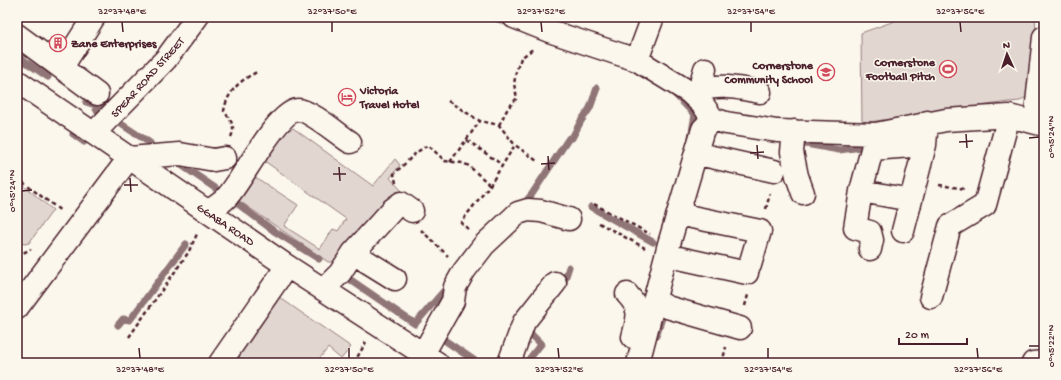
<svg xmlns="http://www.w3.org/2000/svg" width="1061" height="380" font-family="'Gochi Hand',sans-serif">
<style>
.green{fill:#e2d7d0;stroke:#967b7e}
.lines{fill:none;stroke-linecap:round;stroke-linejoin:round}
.stream{stroke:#907477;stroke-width:7}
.minor-casing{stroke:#4a1f2b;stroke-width:25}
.path{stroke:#4a1f2b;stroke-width:2.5;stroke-dasharray:4 3;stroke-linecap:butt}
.minor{stroke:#fbf7ec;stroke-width:22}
.ticks{fill:none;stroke:#4a1f2b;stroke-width:1.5}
.labels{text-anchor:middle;stroke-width:3;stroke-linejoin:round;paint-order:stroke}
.poi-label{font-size:12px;font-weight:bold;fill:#4a1f2b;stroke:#fbf7ec;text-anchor:start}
.street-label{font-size:12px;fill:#4a1f2b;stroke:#fbf7ec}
.neatline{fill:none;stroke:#4a1f2b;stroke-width:1.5}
.ticks-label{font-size:10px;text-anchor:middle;fill:#4a1f2b}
</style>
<rect width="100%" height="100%" fill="#fbf7ec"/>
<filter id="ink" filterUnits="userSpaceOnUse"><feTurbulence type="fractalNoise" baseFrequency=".025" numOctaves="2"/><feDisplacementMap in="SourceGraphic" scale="8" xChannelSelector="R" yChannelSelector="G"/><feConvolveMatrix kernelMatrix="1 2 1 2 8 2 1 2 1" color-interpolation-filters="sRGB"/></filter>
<g filter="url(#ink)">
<path class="green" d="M 906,17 L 1035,17 L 1037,45 L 1030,94 L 1020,101 L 1008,102 L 862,123 L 861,33 Z
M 293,128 L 373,186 L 395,159 L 400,165 L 390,178 L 402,191 L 397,200 L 337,262 L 328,262 L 235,198 L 252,175 L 298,205 L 284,226 L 320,249 L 333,229 L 338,231 L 346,219 L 263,160 L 285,132 Z
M 18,181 L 53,210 L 29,243 L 25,244 L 17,242 Z
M 276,295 L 351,347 L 341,359 L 328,348 L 316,363 L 247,363 L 234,353 Z"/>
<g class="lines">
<path class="stream" d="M 492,17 L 512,24
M 17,56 L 48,77
M 673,92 L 695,115 L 691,137
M 86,102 L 98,106 L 96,109 L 99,112
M 98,106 L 107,105 L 114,100
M 115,120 L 150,143
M 73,134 L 84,142
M 795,142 L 839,150 L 862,147
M 177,162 L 218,190
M 230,198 L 274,231 L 319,259
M 523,205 L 532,194 L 569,138 L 572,138 L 581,121 L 590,108 L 597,88
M 591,207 L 653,242
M 342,274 L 415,324 L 413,322
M 561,287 L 564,282 L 569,267
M 415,324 L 449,285
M 118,325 L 123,319 L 130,320 L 186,244
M 437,335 L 478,363
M 656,336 L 663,315
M 526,363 L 541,344 L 532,335 L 529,329 L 532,326"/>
<defs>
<path id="minor" d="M 514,17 L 549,31 L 637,60 L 689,92 L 703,105 L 713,119 L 726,123 L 777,131 L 876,134 L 946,120 L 1009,116 L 1044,125
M 17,35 L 97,94
M 637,60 L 653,17
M 62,67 L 94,17
M 17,81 L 287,266 L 437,363
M 703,88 L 702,79 L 705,69
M 689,92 C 719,84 730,86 760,92
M 1035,122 L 1044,37
M 794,131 L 792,152 L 797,176 L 803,193
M 94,133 L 166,59 L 197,17
M 872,149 L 925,145
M 703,155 L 774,171
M 861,191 L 911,200
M 208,212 C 214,207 222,203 227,197 C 242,181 277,111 298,110 C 310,110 339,135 350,142
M 687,216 L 760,231 L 750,265
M 903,231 L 925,145 L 927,122
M 870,249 L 872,240 L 870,232 L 855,228 L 861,191 L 876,134
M 353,253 L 395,279
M 679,258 L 747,273
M 324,289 L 340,273 L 353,253 L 393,209 L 401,203 L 412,211
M 627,294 C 642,310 638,317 633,337
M 931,297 L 950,226 L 985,205 L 1009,116
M 654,300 L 667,307 L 740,328
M 17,308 L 129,158 L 180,154 L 214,160 L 225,158
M 423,354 L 453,301 L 455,287 L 464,271 L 484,245 L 518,213 L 528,210 L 541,211 L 569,219
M 220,363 L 287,266
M 509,363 L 524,322 L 555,283
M 638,363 L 669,244 L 703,129 L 713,119
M 1033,363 L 1044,362"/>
</defs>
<use href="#minor" class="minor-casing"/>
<path class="path" d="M 448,101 L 480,121 L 499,125 L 515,145 L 537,161
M 499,125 L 508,108 L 517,98 L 514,84 L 516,72 L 521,58 L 533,49
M 231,137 C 236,126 231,121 224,111 C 227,92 240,80 257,72
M 467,140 L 501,164
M 450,162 L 480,121
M 17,178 L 61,211
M 396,183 L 394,174 L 417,152 L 428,145 L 445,161 L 463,163 L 469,166 L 490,185
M 939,185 L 966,189
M 594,204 L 650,234
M 766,209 L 770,193
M 599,223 L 645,248
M 468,229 L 461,222 L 490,185 L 515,145
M 421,230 L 448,256
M 17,251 L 23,253 L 31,249
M 745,306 L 748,295
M 129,337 L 188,253 L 198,232
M 354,363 L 366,342
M 722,363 L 726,347"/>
<use href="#minor" class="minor"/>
</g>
</g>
<path class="ticks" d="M 122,22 L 123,32M 332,22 L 332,32M 541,22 L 542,32M 751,22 L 751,32M 960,22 L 961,32M 966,134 L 967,148M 1029,138 L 1039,137M 959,142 L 973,141M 757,145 L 758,159M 750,153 L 764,152M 548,156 L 549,170M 541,164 L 555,163M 339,167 L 340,181M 333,174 L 346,174M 130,178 L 131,192M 124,185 L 138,185M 22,191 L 32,190M 1029,346 L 1039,346M 139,348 L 140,358M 349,348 L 349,358M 558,348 L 559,358M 768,348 L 768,358M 977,348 L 978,358"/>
<defs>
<symbol id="building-ring" viewBox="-11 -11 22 22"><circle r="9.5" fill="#fbf7ec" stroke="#d1495b" stroke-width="1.5"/><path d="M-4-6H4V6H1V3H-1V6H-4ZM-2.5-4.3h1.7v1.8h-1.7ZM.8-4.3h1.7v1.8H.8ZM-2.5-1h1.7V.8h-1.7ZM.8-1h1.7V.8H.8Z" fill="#d1495b"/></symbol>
<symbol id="stadium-ring" viewBox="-11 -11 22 22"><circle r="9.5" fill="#fbf7ec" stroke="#d1495b" stroke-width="1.5"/><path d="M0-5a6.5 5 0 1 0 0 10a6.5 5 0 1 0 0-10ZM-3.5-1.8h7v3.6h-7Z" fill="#d1495b"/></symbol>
<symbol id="school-ring" viewBox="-11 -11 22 22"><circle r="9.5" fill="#fbf7ec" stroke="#d1495b" stroke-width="1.5"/><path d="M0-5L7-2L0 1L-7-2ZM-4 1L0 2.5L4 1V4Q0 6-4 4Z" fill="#d1495b"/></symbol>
<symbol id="hotel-ring" viewBox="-11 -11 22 22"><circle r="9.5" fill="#fbf7ec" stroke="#d1495b" stroke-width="1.5"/><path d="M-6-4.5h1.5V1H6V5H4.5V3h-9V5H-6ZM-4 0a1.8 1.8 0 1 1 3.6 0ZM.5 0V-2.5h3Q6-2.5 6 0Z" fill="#d1495b"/></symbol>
</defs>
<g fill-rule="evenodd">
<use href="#building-ring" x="48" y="33" width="20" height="20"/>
<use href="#stadium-ring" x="938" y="59" width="20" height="20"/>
<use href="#school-ring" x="816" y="62" width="20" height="20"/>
<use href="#hotel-ring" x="337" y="87" width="20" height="20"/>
</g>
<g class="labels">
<g class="poi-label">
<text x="71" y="47">Zane Enterprises</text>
<text x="935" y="66" text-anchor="end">Cornerstone<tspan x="935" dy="14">Football Pitch</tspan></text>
<text x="813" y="69" text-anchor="end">Cornerstone<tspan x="813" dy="14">Community School</tspan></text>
<text x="360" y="94">Victoria<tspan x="360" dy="14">Travel Hotel</tspan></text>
</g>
<g class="street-label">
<text transform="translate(147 77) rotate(-48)" y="4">SPEAR ROAD STREET</text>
<text transform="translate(226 224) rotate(34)" y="4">GGABA ROAD</text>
</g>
</g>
<rect width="1061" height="380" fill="none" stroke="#fbf7ec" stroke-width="44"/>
<g transform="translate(1007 54) rotate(357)" stroke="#fbf7ec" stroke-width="3" paint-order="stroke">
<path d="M0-3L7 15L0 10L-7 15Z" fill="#4a1f2b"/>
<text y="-6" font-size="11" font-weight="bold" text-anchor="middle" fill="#4a1f2b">N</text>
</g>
<path d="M899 338v6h68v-6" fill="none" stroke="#4a1f2b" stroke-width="2"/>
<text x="905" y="338" font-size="12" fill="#4a1f2b" stroke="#fbf7ec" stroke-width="3" paint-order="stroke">20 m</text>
<rect x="22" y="22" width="1017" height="336" class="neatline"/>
<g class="ticks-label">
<text x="122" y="14">32°37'48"E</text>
<text x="332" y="14">32°37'50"E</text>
<text x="541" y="14">32°37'52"E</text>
<text x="751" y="14">32°37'54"E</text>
<text x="960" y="14">32°37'56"E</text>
<text transform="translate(1050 137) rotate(-90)" y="4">0°15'24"N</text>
<text transform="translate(11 191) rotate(-90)" y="4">0°15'24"N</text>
<text transform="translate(1050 346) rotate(-90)" y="4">0°15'22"N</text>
<text x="140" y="372">32°37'48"E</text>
<text x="349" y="372">32°37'50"E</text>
<text x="559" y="372">32°37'52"E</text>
<text x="768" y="372">32°37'54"E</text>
<text x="978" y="372">32°37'56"E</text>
</g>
</svg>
